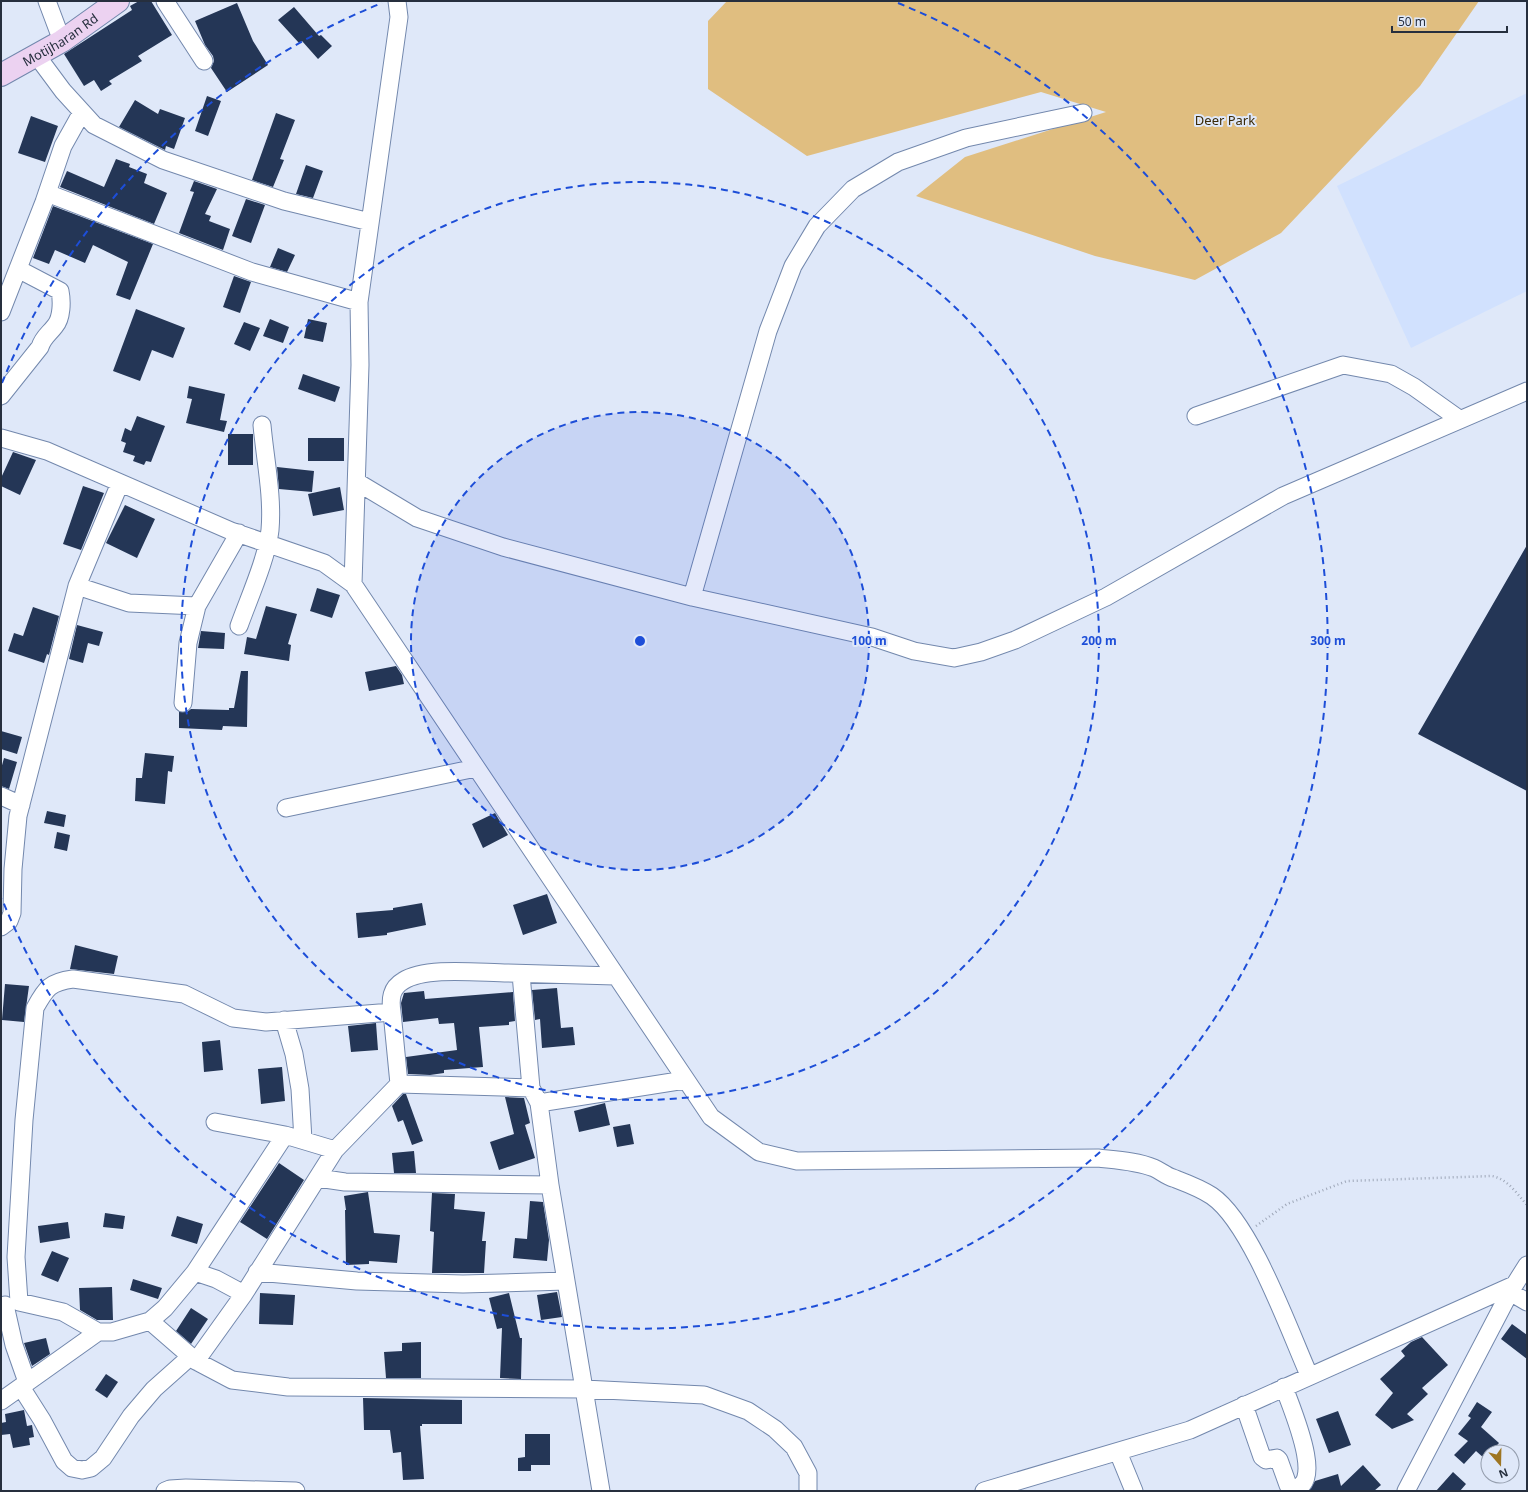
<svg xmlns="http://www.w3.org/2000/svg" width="1528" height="1492" font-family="'Noto Sans',sans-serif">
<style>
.built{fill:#d1e1fe}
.green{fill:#e0be80}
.building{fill:#243656}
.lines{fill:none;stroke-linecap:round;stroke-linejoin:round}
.minor-casing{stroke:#7388ad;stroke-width:19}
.secondary-casing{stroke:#7388ad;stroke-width:24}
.path{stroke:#9ea7b8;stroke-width:2.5;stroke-dasharray:1 3;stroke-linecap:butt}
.minor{stroke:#fff;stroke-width:17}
.secondary{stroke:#ecd2f1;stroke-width:22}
.ring{fill:none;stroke:#1d4ed8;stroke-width:2;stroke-dasharray:7 5}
.labels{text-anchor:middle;stroke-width:4;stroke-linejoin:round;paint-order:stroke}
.street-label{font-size:13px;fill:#262f3e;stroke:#dfe8f9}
.park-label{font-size:13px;fill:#3b2a07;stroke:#dfe8f9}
.centre{fill:#1d4ed8;stroke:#dfe8f9;stroke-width:2}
.ring-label{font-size:12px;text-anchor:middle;font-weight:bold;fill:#1d4ed8;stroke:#dfe8f9;stroke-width:4;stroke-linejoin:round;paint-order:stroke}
</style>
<rect width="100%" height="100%" fill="#dfe8f9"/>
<path class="built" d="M 1527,93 L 1527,291 L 1411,348 L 1337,186 Z"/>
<path class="green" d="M 727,1 L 1479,1 L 1420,86 L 1281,233 L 1195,280 L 1095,256 L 916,196 L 965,157 L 1106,112 L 1041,92 L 807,156 L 708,89 L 708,21 Z"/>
<path class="building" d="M 139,1 L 151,1 L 172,35 L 138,56 L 142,61 L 109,81 L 112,84 L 101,91 L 94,80 L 84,86 L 64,54 L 132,10 L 130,6 Z
M 237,3 L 253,41 L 268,65 L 227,92 L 211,68 L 214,61 L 213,56 L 205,45 L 195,21 Z
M 294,7 L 319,36 L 321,35 L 332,46 L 318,59 L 302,41 L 299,43 L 278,20 Z
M 207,96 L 221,101 L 208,136 L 195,131 Z
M 135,100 L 158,114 L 160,109 L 185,118 L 174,149 L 166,146 L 165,150 L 119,127 Z
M 276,113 L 295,120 L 280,159 L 284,160 L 273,187 L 252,180 Z
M 31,116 L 58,126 L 45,162 L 18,153 Z
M 116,159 L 130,164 L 129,167 L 147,174 L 144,183 L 167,193 L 154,224 L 60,187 L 67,171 L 104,187 Z
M 306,165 L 323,171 L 313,198 L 296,194 Z
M 194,181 L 217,189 L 205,214 L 211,216 L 209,221 L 230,229 L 223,250 L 179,233 L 194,192 L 190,191 Z
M 246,199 L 265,205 L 251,243 L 232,236 Z
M 53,206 L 153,244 L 130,300 L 116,295 L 128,262 L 93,245 L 85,263 L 55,250 L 49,264 L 33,258 Z
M 278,248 L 295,255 L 287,272 L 270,267 Z
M 234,276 L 251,282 L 240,313 L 223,307 Z
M 136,309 L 185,328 L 173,358 L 152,350 L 140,381 L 113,371 Z
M 270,319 L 289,327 L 283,343 L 263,336 Z
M 308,319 L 327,323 L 323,342 L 304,338 Z
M 244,322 L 260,328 L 250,351 L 234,344 Z
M 303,374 L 340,387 L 335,402 L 298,389 Z
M 189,386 L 225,394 L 220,420 L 227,421 L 224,432 L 186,423 L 192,399 L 187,398 Z
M 137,416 L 165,426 L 151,462 L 146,461 L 144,465 L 133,461 L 135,456 L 123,452 L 126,443 L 121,441 L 125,428 L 131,431 Z
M 228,434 L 253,434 L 253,465 L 228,465 Z
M 308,438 L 344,438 L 344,461 L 308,461 Z
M 13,452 L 36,460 L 20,495 L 1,486 L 1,478 Z
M 277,467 L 314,471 L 312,492 L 279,489 Z
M 83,486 L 104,493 L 81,550 L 63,544 Z
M 340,487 L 344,510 L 313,516 L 308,494 Z
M 125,505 L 155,519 L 137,558 L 106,543 Z
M 1527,545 L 1527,791 L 1418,734 Z
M 317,588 L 340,595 L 332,618 L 310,611 Z
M 266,606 L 297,614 L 288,644 L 291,645 L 289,661 L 244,654 L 247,637 L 256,639 Z
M 33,607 L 59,616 L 49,655 L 47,654 L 44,663 L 8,651 L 14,633 L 23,636 Z
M 77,625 L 103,632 L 99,646 L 88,643 L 83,663 L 69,659 Z
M 201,631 L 225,633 L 224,649 L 198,648 Z
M 396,666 L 402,675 L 404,684 L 369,691 L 365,672 Z
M 241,671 L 248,671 L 247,727 L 223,726 L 222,730 L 179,728 L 179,712 L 187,712 L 191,709 L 229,710 L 229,708 L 234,708 Z
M 1,731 L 22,737 L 17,754 L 1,749 Z
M 145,753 L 174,756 L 172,772 L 168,771 L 165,804 L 135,801 L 136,778 L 142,778 Z
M 4,758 L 17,762 L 9,789 L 1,786 L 1,769 Z
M 47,811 L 66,815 L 64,827 L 44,823 Z
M 495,813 L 508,835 L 483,848 L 472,824 Z
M 57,832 L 70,835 L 67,851 L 54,848 Z
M 547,894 L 557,923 L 523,935 L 513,905 Z
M 422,903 L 426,925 L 387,933 L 387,935 L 358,938 L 356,913 L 393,910 L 393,908 Z
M 75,945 L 118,956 L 114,974 L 70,969 Z
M 5,984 L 29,986 L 24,1022 L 2,1020 Z
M 557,988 L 561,1028 L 573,1027 L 575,1045 L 542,1048 L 540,1019 L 535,1020 L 532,990 Z
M 424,991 L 425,999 L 513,992 L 515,1021 L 509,1022 L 509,1025 L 479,1027 L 483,1067 L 444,1070 L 444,1073 L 430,1075 L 408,1074 L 406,1057 L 457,1050 L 454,1023 L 439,1024 L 438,1018 L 403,1022 L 401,1003 L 404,993 Z
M 376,1023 L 378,1050 L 351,1052 L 348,1026 Z
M 220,1040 L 223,1070 L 204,1072 L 202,1042 Z
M 282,1067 L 285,1101 L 261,1104 L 258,1069 Z
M 403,1094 L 406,1094 L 423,1141 L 412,1145 L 403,1120 L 398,1122 L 392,1106 Z
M 505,1097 L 524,1098 L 530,1123 L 525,1125 L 535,1158 L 499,1170 L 490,1142 L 514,1134 Z
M 605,1103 L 610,1125 L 579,1132 L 574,1111 Z
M 630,1124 L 634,1144 L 617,1147 L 613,1127 Z
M 414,1151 L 416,1173 L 394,1173 L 392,1153 Z
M 279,1163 L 304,1180 L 267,1239 L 240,1222 Z
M 368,1192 L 374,1233 L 400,1235 L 397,1263 L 369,1261 L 369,1264 L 346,1265 L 345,1210 L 346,1210 L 344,1196 Z
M 432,1193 L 455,1194 L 454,1209 L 485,1212 L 482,1241 L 486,1241 L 484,1273 L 432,1273 L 434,1232 L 430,1231 Z
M 530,1201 L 543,1202 L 549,1240 L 547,1261 L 513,1258 L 515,1238 L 527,1239 Z
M 105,1213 L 125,1216 L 123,1229 L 103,1227 Z
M 177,1216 L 203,1224 L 197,1244 L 171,1236 Z
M 68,1222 L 70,1238 L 40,1243 L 38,1226 Z
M 52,1251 L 69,1258 L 58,1282 L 41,1275 Z
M 133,1279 L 162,1288 L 158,1299 L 130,1290 Z
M 112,1287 L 113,1320 L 97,1320 L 80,1310 L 79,1288 Z
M 557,1292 L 562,1317 L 541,1320 L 537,1295 Z
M 260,1293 L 295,1295 L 293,1325 L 259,1324 Z
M 509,1293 L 520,1338 L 522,1338 L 521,1379 L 500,1378 L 502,1328 L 497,1329 L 489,1298 Z
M 191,1308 L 208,1319 L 191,1344 L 176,1331 Z
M 1512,1324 L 1527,1335 L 1527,1359 L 1501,1339 Z
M 1422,1337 L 1448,1365 L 1422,1388 L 1428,1394 L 1407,1414 L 1414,1420 L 1392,1429 L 1375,1415 L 1393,1393 L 1380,1379 L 1405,1356 L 1401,1351 L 1411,1342 Z
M 46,1338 L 50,1354 L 32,1366 L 24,1343 Z
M 421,1342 L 421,1378 L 386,1378 L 384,1352 L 402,1351 L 402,1343 Z
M 106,1374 L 118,1382 L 107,1398 L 95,1390 Z
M 363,1398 L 462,1400 L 462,1424 L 422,1424 L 422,1426 L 420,1426 L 424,1479 L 403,1480 L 401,1452 L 393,1453 L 390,1430 L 364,1430 Z
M 1477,1402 L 1492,1412 L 1481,1427 L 1499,1443 L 1491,1452 L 1488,1452 L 1485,1459 L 1476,1451 L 1464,1464 L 1454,1455 L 1468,1441 L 1458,1434 L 1471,1418 L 1468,1416 Z
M 24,1410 L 27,1426 L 32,1425 L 34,1437 L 29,1438 L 30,1445 L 13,1448 L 10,1434 L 1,1435 L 1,1423 L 6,1422 L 5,1414 Z
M 1338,1411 L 1351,1445 L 1329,1453 L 1316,1419 Z
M 525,1434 L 550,1434 L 550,1465 L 531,1465 L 531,1471 L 518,1471 L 518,1458 L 525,1457 Z
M 1363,1465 L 1381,1485 L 1374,1491 L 1309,1491 L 1315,1481 L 1338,1474 L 1341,1486 Z
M 1453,1472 L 1466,1484 L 1460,1491 L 1436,1491 Z"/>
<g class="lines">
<defs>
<path id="minor" d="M 47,1 L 62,41
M 165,1 L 204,61
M 397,1 L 399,17 L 359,302 L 360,365 L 353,584 L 711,1117 L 759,1152 L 797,1161 L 1098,1158 C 1116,1160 1137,1161 1154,1168 C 1161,1171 1166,1176 1173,1178 C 1186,1183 1200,1188 1212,1196 C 1251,1223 1289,1330 1309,1375
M 37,56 L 63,91 L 94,125 L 163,160 L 284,201 L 370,222
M 47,193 L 252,272 L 359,302
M 1,312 L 44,202 L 63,146 L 82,112
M 1,396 L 40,347 C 43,337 49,334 55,326 C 62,318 62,301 60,291 L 18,269
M 1196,416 L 1343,365 L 1391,374 L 1414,387 L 1459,419
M 1,438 L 47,451 L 231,531 L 324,563 L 353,584
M 357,482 L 417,518 L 503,547 L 692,597 L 872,637 L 914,651 L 954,658 L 981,652 L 1015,640 L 1106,597 L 1283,496 L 1527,391
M 77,586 L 129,603 L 197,606 L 239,533
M 692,597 L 768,331 L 793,266 L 817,226 L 853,189 L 898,162 L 966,138 L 1083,113
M 239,626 C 249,598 267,558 270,530 C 273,496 265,459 262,425
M 183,703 L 188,643 L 197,606
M 1,796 L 21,805
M 286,808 L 476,768
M 1,927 L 9,921 L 12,913 L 13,869 L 18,816 L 77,586 L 120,483
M 392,1012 L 399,1084 L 531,1088
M 284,1020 L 294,1054 L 300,1089 L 303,1140
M 399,1084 L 335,1150 L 244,1294 L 216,1279 L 195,1272 L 165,1308 L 150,1321 L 112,1332 L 98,1332 L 63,1312 L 19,1302 L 16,1257 L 24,1120 L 35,1008 C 46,988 50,982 73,979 L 184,994 L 233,1018 L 266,1022 L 392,1012 C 390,999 391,988 403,981 C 426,966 481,973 508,973 C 544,974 579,975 615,976
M 539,1103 L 685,1080
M 215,1122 L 285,1135 L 335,1150
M 318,1178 L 345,1182 L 550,1185 L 539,1103 L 531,1088 L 521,974
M 550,1185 L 601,1491
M 195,1272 L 285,1135
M 257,1272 L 357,1281 L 463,1284 L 566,1281
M 1510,1292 L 1527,1302
M 5,1305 L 14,1345 L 27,1382
M 150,1321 L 196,1361 L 232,1380 L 288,1387 L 584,1389 L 704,1395 L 748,1411 L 775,1429 L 794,1447 L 808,1473 L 808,1491
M 196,1361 L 244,1294
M 21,1387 L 42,1420 L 64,1461 L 72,1468 L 82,1470 L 91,1468 L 103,1458 L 131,1416 L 154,1389 L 191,1356
M 1,1401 L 98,1332
M 1244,1405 L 1262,1457 L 1266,1460 L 1277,1458 L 1279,1460 L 1288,1485 L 1291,1488 C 1328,1490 1290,1405 1284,1387
M 1118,1452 L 1134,1491
M 165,1491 L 170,1489 L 186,1488 L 296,1491
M 984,1491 L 1190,1430 L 1514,1285
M 1406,1491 L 1510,1292 L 1527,1265"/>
<g id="secondary">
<path id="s1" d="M 1,75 L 62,41 L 118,1"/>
</g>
</defs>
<use href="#minor" class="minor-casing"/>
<use href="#secondary" class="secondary-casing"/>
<path class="path" d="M 1256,1226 L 1287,1204 L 1347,1181 L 1492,1176 C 1508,1179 1517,1194 1527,1205"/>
<use href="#minor" class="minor"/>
<use href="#secondary" class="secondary"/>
</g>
<circle cx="640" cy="641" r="229" fill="#1d4ed8" fill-opacity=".12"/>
<g class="ring">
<circle cx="640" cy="641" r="229"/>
<circle cx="640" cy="641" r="459"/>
<path d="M2 383A688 688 0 0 1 382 3M898 3A688 688 0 1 1 2 899"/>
</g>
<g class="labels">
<g class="street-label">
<text dy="5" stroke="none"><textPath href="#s1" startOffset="69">Motijharan Rd</textPath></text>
</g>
<g class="park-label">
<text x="1225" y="125">Deer Park</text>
</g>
</g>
<circle cx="640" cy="641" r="6" class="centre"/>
<g class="ring-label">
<text x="869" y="645">100 m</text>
<text x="1099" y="645">200 m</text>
<text x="1328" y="645">300 m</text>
</g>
<rect width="1528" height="1492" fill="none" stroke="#262f3e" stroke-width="4"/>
<g transform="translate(1500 1464) rotate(160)"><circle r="19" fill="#dfe8f9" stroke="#959eae"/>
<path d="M0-3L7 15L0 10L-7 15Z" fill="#9e7623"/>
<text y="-6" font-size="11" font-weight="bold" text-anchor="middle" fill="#262f3e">N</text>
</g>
<path d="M1392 26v6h115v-6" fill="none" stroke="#262f3e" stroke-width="2"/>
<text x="1398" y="26" font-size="12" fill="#262f3e" stroke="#dfe8f9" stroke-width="3" paint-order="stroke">50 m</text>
</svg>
